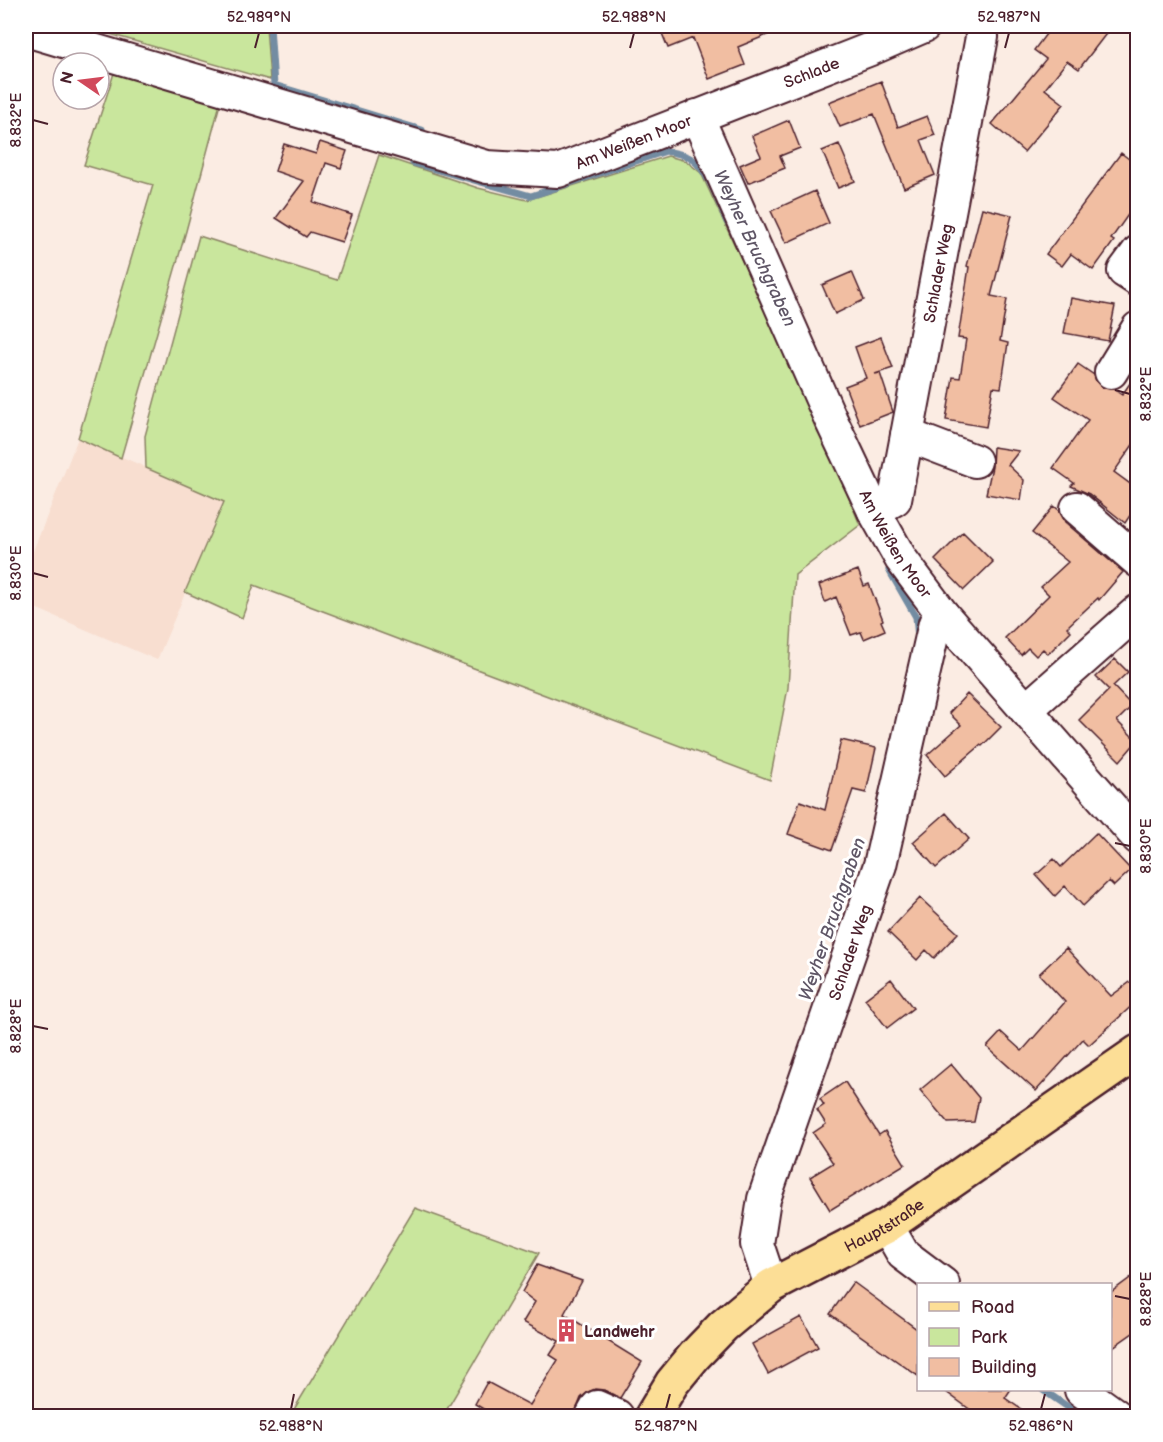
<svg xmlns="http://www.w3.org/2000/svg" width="1163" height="1442" font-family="'Balsamiq Sans',sans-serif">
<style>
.built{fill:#f8ded0}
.green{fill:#c9e69d;stroke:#8a8264;stroke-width:1.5}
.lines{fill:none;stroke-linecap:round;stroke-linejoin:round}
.stream{stroke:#738ca2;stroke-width:7}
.building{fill:#f1bea2;stroke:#4a1f2b;stroke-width:1.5}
.minor-casing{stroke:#4a1f2b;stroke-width:36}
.major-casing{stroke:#4a1f2b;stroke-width:38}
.minor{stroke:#fff;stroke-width:32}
.major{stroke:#fcde96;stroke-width:33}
.ticks{fill:none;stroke:#4a1f2b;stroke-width:2}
.labels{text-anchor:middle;stroke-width:6;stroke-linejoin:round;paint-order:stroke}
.street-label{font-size:16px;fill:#4a1f2b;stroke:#fff}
.poi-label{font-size:16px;font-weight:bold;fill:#4a1f2b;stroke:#fff;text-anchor:start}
.water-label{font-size:18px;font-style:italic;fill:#5f5666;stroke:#fff}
.neatline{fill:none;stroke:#4a1f2b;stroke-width:2}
.ticks-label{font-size:15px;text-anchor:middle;fill:#4a1f2b}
</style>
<rect width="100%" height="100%" fill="#fbece3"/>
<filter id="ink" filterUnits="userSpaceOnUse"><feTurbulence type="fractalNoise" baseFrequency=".0167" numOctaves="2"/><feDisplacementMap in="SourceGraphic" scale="12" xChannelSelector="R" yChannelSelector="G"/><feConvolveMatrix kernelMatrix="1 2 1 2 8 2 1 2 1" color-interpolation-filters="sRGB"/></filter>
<g filter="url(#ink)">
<path class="built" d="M 78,438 L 224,501 L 157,660 L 26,604 L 26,569 Z"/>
<path class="green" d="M 82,26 L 266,26 L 270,80 Z
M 116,67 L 221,100 L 186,231 L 121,458 L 78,438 L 153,185 L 84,165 Z
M 379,155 L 478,188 L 527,200 L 668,156 L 686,161 L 701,173 L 820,428 L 860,525 L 795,575 L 788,688 L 770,780 L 254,585 L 242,618 L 185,592 L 224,502 L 146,468 L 145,436 L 199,236 L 337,280 Z
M 415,1208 L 539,1253 L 443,1416 L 290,1416 Z"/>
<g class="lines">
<path class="stream" d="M 270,26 L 274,85 L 422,130
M 413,163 L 531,196 L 666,151 C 675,153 686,154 693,160 C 709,172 719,204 727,222
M 889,570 L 916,617 L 918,638
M 1043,1390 L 1081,1416"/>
</g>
<path class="building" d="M 659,26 L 789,26 L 738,47 L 745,65 L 709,79 L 693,38 L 668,48 Z
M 1052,26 L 1112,26 L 1079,69 L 1067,61 L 1045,89 L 1064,104 L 1024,152 L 992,124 L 1046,59 L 1034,50 Z
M 881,81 L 898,127 L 927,116 L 935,135 L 921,140 L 935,175 L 904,188 L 874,114 L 840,127 L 829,102 Z
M 789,120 L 800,148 L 780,156 L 785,168 L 748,183 L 740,165 L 761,156 L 752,136 Z
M 320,142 L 347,151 L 341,168 L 326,163 L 313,202 L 352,215 L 342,242 L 310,232 L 306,237 L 276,218 L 304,181 L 275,171 L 284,144 L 316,154 Z
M 839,144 L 855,181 L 838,188 L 822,151 Z
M 1121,153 L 1137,165 L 1137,202 L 1111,239 L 1114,241 L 1093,270 L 1071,254 L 1062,266 L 1046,254 Z
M 815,191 L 829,223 L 786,243 L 771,211 Z
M 982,208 L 1012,215 L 991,296 L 1007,299 L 1000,341 L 1008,343 L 1001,388 L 993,387 L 986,427 L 946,420 L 953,377 L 960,378 L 966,339 L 958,338 L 969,267 L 967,266 Z
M 852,272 L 864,300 L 835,314 L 822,285 Z
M 1071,298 L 1115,306 L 1108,341 L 1064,333 Z
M 881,337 L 893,368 L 875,374 L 880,373 L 893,412 L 860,425 L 845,386 L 866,378 L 855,347 Z
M 1078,364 L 1094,375 L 1096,381 L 1101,387 L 1113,389 L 1122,395 L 1137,373 L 1137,439 L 1114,472 L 1137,489 L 1137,505 L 1125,523 L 1089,494 L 1071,486 L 1074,483 L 1053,468 L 1088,420 L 1054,397 Z
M 993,447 L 1019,451 L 1008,465 L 1024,480 L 1021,500 L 986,494 L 992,467 Z
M 1054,506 L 1060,511 L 1065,522 L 1123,572 L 1099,600 L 1098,598 L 1067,627 L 1071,631 L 1048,654 L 1043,649 L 1036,656 L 1028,648 L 1021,655 L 1005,638 L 1049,595 L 1041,587 L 1068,562 L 1032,533 Z
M 963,532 L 993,562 L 964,590 L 935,560 Z
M 858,570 L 864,586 L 869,584 L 883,620 L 881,621 L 885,630 L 864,639 L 861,632 L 851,635 L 836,597 L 825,602 L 819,585 Z
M 1115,659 L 1128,672 L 1113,686 L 1132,706 L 1117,721 L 1137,741 L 1120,761 L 1079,720 L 1109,690 L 1096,677 Z
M 967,694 L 1001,727 L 982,746 L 981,745 L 945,776 L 927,755 L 961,725 L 949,713 Z
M 841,740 L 876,748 L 866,793 L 853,790 L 832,850 L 788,834 L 800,801 L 825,810 Z
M 946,813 L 969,839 L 936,868 L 913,842 Z
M 1096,833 L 1131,870 L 1114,886 L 1109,881 L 1083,906 L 1065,886 L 1055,896 L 1036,875 L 1054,859 L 1061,867 Z
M 920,898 L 958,933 L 934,958 L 926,950 L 917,960 L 888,932 Z
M 1066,948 L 1111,996 L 1137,977 L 1137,1001 L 1089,1045 L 1083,1039 L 1036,1091 L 987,1047 L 1001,1032 L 1022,1051 L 1065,1002 L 1039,974 Z
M 891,979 L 913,1008 L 887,1028 L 865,999 Z
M 951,1064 L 979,1098 L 974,1122 L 948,1123 L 920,1090 Z
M 845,1082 L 879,1135 L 885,1131 L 905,1164 L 830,1210 L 810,1177 L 833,1163 L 813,1133 L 826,1124 L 817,1110 L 824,1105 L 820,1099 Z
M 537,1265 L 582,1281 L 564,1314 L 642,1362 L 620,1398 L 604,1390 L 595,1389 L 588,1392 L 581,1398 L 574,1416 L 495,1416 L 475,1404 L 487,1382 L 530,1405 L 558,1360 L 550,1355 L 559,1341 L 523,1322 L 535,1302 L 522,1292 Z
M 1137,1273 L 1137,1330 L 1110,1349 L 1110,1293 Z
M 853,1282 L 918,1330 L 918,1376 L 830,1314 Z
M 801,1317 L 818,1347 L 768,1374 L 752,1344 Z
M 942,1389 L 1011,1389 L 1005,1398 L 1031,1416 L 979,1416 Z"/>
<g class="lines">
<defs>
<g id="minor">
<path id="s1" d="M 26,30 L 487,167 L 558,171 L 873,48 L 924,26"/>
<path id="s2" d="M 697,116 L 831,420 L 874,511 L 901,559 L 943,615 L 1138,838"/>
<path d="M 1138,252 L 1124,271 L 1138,280"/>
<path d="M 1111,372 L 1138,328"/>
<path d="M 907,435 L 975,461"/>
<path d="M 1077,508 L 1138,561"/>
<path id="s3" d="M 874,511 L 895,499 L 982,37 L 981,26"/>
<path d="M 1026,710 L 1138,611"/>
<path d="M 887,1226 L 903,1254 L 943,1284"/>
<path id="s4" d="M 771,1286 L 757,1244 L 764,1199 L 880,865 L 935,623 L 943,615"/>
<path d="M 1081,1390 L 1117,1416"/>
<path d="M 592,1416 L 597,1407 L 617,1416"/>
</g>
<g id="major">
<path id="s5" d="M 652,1416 L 672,1383 L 695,1355 L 723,1326 L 771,1286 L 887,1226 L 1138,1052"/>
</g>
</defs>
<use href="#minor" class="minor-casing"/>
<use href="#major" class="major-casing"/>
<use href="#minor" class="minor"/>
<use href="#major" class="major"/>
</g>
</g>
<path class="ticks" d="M 255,48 L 259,33M 630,48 L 634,33M 1005,48 L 1009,33M 33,120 L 48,124M 1115,390 L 1130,394M 33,573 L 48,577M 1115,843 L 1130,846M 33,1026 L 48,1029M 1115,1296 L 1130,1299M 291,1409 L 294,1394M 666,1409 L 670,1394M 1041,1409 L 1045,1394"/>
<defs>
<symbol id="building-bare" viewBox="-9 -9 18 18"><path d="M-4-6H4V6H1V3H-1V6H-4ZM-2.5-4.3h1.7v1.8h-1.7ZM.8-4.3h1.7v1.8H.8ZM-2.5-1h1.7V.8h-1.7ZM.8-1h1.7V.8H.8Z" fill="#d1495b" stroke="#fff" stroke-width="2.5" paint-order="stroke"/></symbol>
</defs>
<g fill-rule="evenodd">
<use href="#building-bare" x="550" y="1314" width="33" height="33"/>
</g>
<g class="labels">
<g class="street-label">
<text dy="6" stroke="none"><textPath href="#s1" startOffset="824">Schlade</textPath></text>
<text dy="6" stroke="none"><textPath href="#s1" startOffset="633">Am Weißen Moor</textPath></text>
<text dy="6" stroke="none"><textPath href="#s3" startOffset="254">Schlader Weg</textPath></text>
<text dy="6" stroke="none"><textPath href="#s2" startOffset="472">Am Weißen Moor</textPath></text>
<text dy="6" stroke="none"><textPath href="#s4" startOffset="351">Schlader Weg</textPath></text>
<text dy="6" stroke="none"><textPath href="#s5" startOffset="306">Hauptstraße</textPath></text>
</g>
<g class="poi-label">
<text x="584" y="1337">Landwehr</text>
</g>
<g class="water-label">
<text transform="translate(755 248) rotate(65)" y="6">Weyher Bruchgraben</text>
<text transform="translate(832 919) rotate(-71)" y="6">Weyher Bruchgraben</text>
</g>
</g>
<rect width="1163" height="1442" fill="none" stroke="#fff" stroke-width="66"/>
<rect x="917" y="1283" width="195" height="108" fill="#ffffff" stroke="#b7a5aa" stroke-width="1.5"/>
<rect x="929" y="1302" width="30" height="9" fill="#fcde96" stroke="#b7a5aa" stroke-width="1.5"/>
<text x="971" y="1313" font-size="18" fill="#4a1f2b">Road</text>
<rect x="929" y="1328" width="30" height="18" fill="#c9e69d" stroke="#b7a5aa" stroke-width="1.5"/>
<text x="971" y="1343" font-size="18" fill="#4a1f2b">Park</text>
<rect x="929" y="1358" width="30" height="18" fill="#f1bea2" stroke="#b7a5aa" stroke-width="1.5"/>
<text x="971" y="1373" font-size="18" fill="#4a1f2b">Building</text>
<g transform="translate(81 81) rotate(284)"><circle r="28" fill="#ffffff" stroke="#b7a5aa" stroke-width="1.5"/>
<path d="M0-4.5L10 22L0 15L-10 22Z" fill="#d1495b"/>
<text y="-9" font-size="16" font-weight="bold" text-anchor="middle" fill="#4a1f2b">N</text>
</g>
<rect x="33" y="33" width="1097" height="1376" class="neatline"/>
<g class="ticks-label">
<text x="259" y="22">52.989°N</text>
<text x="634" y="22">52.988°N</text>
<text x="1009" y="22">52.987°N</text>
<text transform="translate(16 120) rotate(-90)" y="5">8.832°E</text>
<text transform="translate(1146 394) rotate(-90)" y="5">8.832°E</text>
<text transform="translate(16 573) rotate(-90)" y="5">8.830°E</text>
<text transform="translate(1146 846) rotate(-90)" y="5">8.830°E</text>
<text transform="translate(16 1026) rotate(-90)" y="5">8.828°E</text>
<text transform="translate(1146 1299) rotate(-90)" y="5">8.828°E</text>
<text x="291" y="1431">52.988°N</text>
<text x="666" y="1431">52.987°N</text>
<text x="1041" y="1431">52.986°N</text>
</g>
</svg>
